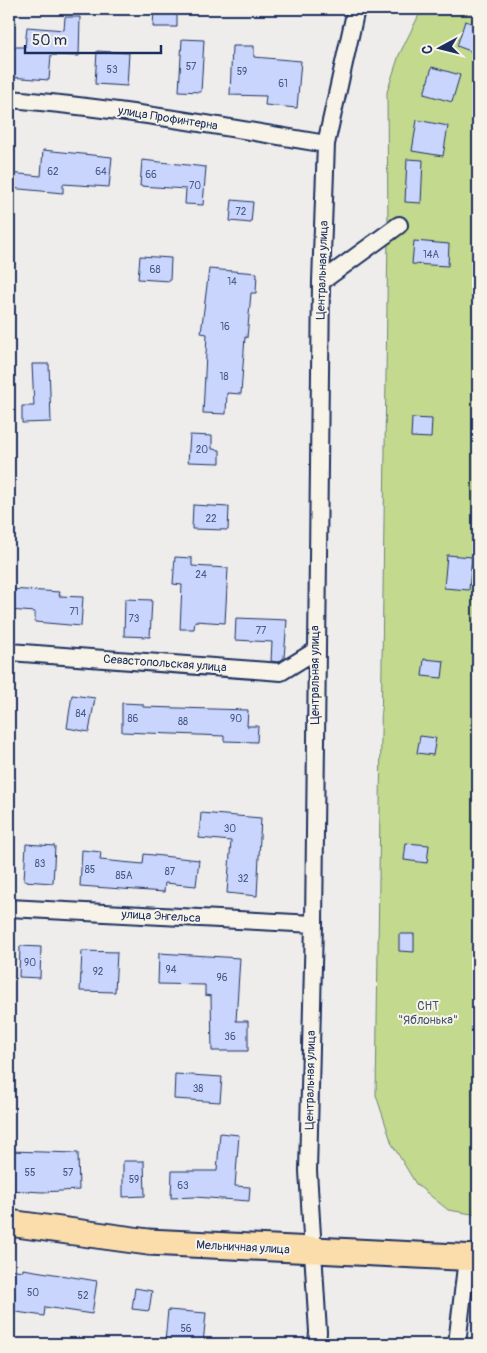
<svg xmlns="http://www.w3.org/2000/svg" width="487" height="1353" font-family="Pangolin,sans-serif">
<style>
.green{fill:#c3d98e;stroke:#6f8476}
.building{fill:#c9d5fd;stroke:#1b2f5e}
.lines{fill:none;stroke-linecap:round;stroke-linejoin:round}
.minor-casing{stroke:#1b2f5e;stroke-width:20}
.primary-casing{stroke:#1b2f5e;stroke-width:29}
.minor{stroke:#f7f3e8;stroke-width:16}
.primary{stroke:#fbddab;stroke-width:25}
.labels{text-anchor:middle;stroke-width:4;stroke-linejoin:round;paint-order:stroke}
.number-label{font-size:10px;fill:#465886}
.street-label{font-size:12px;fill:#1b2f5e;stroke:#f7f3e8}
.park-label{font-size:12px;fill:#3d5168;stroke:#f7f3e8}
</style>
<rect width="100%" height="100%" fill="#eeedec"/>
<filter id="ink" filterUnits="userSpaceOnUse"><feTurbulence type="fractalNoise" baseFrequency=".02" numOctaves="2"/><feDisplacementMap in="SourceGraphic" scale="10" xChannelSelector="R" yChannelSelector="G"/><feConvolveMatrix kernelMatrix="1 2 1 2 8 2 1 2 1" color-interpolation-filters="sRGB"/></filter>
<g filter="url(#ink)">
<path class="green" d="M 422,9 L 478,9 L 478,1215 L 448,1210 L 416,1184 L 392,1144 L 376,1095 L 388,233 L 387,92 L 399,55 Z"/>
<path class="building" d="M 154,9 L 177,9 L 177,27 L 153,27 Z
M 65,17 L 80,17 L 79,56 L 51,55 L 49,80 L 9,77 L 9,47 L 25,47 L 27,27 L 64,30 Z
M 465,21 L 478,25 L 478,35 L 473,52 L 457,46 Z
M 182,39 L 204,40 L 201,92 L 179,91 Z
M 232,46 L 254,46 L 254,57 L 301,61 L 297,108 L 265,105 L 266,96 L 230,95 Z
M 97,51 L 129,53 L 127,86 L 95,84 Z
M 432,67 L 460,75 L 452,102 L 424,94 Z
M 417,120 L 448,126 L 443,156 L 412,151 Z
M 43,150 L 112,157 L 109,187 L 63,184 L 63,193 L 9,188 L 9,173 L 41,176 Z
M 407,159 L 423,160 L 421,203 L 405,202 Z
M 142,160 L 206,167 L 203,205 L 185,204 L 186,189 L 140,186 Z
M 232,200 L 253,202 L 251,223 L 230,221 Z
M 414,241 L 449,244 L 448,266 L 412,264 Z
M 140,256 L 171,258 L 170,281 L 138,279 Z
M 209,269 L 257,273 L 256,293 L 251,293 L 247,338 L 245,337 L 241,394 L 227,393 L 226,414 L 203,413 L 207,334 L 201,333 Z
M 32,364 L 49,364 L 51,422 L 22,423 L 22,406 L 34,406 Z
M 412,418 L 432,419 L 431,438 L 411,437 Z
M 190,435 L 212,436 L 212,449 L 220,450 L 220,463 L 188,462 Z
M 193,505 L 229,507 L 228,530 L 192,529 Z
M 447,555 L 472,557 L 469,590 L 444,588 Z
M 175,557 L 192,558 L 192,566 L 228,568 L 225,623 L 195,621 L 194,629 L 180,629 L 182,585 L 173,584 Z
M 9,589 L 60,592 L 59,596 L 83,597 L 81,626 L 35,622 L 35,612 L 9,610 Z
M 125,599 L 152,600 L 150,637 L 124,636 Z
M 236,618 L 287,620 L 284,658 L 278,662 L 271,661 L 272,642 L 235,640 Z
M 424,659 L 444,661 L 442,678 L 422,676 Z
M 72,695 L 95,698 L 89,732 L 67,728 Z
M 122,703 L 143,704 L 143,707 L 248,710 L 247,726 L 258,726 L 257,742 L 224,741 L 224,736 L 122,732 Z
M 420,736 L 436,738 L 433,755 L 417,753 Z
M 201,813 L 261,818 L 257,896 L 227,893 L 231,841 L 199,838 Z
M 406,843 L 429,845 L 427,863 L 404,860 Z
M 26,844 L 55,846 L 53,883 L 24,881 Z
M 82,850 L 101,852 L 100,860 L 143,864 L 144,854 L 199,860 L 196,886 L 165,883 L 164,892 L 80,886 Z
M 399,934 L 414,934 L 414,952 L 399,951 Z
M 20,946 L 41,947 L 40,978 L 19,977 Z
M 82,951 L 117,952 L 115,992 L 80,991 Z
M 159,953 L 240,958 L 236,1021 L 248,1021 L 248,1051 L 212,1051 L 211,996 L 205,995 L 205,985 L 158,984 Z
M 175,1074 L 222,1077 L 220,1102 L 174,1099 Z
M 220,1133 L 239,1135 L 235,1186 L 250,1187 L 249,1201 L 195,1197 L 171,1198 L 172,1171 L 217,1171 Z
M 9,1151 L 78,1153 L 79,1190 L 42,1192 L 9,1190 Z
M 123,1161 L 144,1161 L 145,1196 L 123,1197 Z
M 9,1269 L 23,1271 L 23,1269 L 97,1281 L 92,1314 L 45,1307 L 44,1316 L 9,1311 Z
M 135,1288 L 152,1291 L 149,1311 L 132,1309 Z
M 168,1310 L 206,1313 L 203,1344 L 165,1342 Z"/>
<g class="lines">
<defs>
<path id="minor" d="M 9,99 C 116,108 221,126 326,144
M 321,282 L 399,225
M 9,652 L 281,672 L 315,651
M 9,908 L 314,924
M 317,1344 L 318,1332 L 308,1171 L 314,924 L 321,282 L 326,144 L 356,9
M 457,1344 L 467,1258"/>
<path id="primary" d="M 9,1223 L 148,1242 L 478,1258"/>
</defs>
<use href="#minor" class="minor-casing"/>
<use href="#primary" class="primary-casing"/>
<use href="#minor" class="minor"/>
<use href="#primary" class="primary"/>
</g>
</g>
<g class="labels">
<g class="number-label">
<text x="191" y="70">57</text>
<text x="112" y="73">53</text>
<text x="242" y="75">59</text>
<text x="283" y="87">61</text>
<text x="53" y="175">62</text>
<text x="101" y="175">64</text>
<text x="151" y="178">66</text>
<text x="195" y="189">70</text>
<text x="241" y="215">72</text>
<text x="431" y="258">14А</text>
<text x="155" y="273">68</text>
<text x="232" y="285">14</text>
<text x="225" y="330">16</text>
<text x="224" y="380">18</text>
<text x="202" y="453">20</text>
<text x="211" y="522">22</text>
<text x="201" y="578">24</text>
<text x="74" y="615">71</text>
<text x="134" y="622">73</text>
<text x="261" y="634">77</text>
<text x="81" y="717">84</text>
<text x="133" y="722">86</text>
<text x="236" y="722">90</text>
<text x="183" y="725">88</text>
<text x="230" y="832">30</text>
<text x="40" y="867">83</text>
<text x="90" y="873">85</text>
<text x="170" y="875">87</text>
<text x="124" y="879">85А</text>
<text x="243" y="882">32</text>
<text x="30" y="966">90</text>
<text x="171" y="973">94</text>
<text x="98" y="975">92</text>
<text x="222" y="981">96</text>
<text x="230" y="1040">36</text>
<text x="198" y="1092">38</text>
<text x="30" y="1176">55</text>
<text x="68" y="1176">57</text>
<text x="134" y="1183">59</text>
<text x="183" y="1189">63</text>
<text x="33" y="1296">50</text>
<text x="83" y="1299">52</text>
<text x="186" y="1332">56</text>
</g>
<g class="street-label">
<text transform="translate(168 118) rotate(9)" y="4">улица Профинтерна</text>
<text transform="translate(322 270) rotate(-88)" y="4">Центральная улица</text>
<text transform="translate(165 663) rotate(4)" y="4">Севастопольская улица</text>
<text transform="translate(315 675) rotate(-90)" y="4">Центральная улица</text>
<text transform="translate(161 916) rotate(3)" y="4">улица Энгельса</text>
<text transform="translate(310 1080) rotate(-89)" y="4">Центральная улица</text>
<text transform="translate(243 1247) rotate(3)" y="4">Мельничная улица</text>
</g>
<g class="park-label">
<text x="428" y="1010">СНТ<tspan x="428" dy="14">"Яблонька"</tspan></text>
</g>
</g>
<rect width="487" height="1353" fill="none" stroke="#f7f3e8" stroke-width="30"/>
<rect x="15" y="15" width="457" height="1323" fill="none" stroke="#1b2f5e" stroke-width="2" filter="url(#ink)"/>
<g transform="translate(440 48) rotate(263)" stroke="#f7f3e8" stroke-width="4" paint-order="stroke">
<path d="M0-4L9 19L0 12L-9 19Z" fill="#1b2f5e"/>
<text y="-8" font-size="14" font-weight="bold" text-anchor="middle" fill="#1b2f5e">С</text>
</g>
<path d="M25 45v8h136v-8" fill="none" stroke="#1b2f5e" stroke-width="2.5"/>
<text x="32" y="45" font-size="15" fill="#1b2f5e" stroke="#f7f3e8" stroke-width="4" paint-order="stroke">50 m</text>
</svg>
